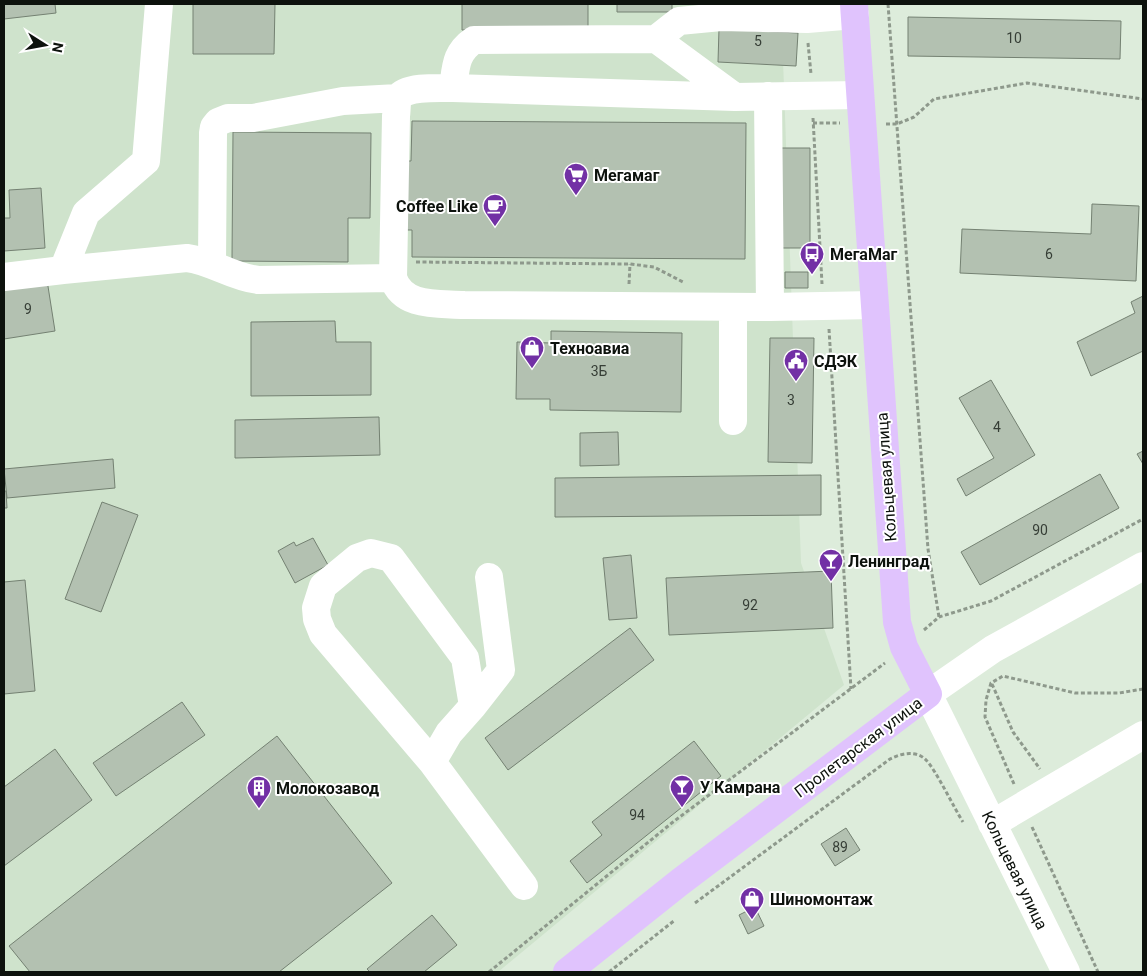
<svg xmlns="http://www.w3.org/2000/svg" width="1147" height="976" font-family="Roboto,sans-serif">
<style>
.built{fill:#cfe3cc}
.building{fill:#b3c1b1;stroke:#748172}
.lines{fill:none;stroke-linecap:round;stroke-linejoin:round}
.path{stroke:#8e998c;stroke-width:3;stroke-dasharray:4 2.5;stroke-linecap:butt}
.minor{stroke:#fff;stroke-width:28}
.major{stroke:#e0c3fd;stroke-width:28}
.labels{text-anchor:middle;stroke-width:4;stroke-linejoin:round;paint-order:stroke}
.number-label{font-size:14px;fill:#363e36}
.poi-label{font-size:16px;font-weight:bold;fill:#0d120d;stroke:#fff;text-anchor:start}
.street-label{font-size:16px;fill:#0d120d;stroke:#fff}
</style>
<rect width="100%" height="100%" fill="#ddecdb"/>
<path class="built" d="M 4,4 L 781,4 L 801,563 L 844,685 L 498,972 L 4,972 Z"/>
<path class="building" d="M 4,4 L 55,4 L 56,13 L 4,19 Z
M 193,4 L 275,4 L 274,54 L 193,54 Z
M 462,4 L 588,4 L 588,29 L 462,30 Z
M 617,4 L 672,4 L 672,12 L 617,12 Z
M 908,17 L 1121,21 L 1120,59 L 908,56 Z
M 719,29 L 798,33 L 796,66 L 718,62 Z
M 412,121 L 746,123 L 745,259 L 412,257 L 412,230 L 406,230 L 407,161 L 411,161 Z
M 233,132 L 371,133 L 370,218 L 348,218 L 348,262 L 232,261 Z
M 780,148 L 810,148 L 810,248 L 780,248 Z
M 41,188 L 45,248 L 4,251 L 4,218 L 10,218 L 9,190 Z
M 1092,204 L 1139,206 L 1136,281 L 960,273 L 962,229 L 1091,234 Z
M 785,272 L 808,272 L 808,288 L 785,288 Z
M 47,280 L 55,331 L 4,339 L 4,286 Z
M 1143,296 L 1143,351 L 1091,376 L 1077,342 L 1135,313 L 1131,302 Z
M 335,321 L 336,342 L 371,342 L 371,395 L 251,396 L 251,322 Z
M 551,331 L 682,333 L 681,412 L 550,410 L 550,399 L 516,399 L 517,342 L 551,343 Z
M 770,338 L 814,338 L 812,463 L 768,462 Z
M 991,380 L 1035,455 L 966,496 L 957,479 L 994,458 L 959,398 Z
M 379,417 L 380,455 L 235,458 L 235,420 Z
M 618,432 L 619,465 L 580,466 L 580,433 Z
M 1143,451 L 1143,464 L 1137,454 Z
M 113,459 L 115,488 L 7,498 L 4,469 Z
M 1100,474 L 1119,508 L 980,585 L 961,552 Z
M 821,475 L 821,515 L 555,517 L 555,478 Z
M 4,491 L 6,491 L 7,508 L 4,508 Z
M 102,502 L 138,515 L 101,612 L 65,599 Z
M 313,538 L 328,565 L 295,583 L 278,551 L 294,542 L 296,546 Z
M 631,555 L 637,618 L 609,620 L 603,558 Z
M 831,571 L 833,628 L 669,635 L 666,578 Z
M 25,580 L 35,691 L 4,694 L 4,582 Z
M 630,628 L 654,660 L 508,770 L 485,738 Z
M 182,702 L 205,735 L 116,796 L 93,763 Z
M 277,736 L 392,883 L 279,972 L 30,972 L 9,946 Z
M 694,741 L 721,776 L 587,883 L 570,861 L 602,835 L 592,822 Z
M 55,749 L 92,800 L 4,866 L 4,787 Z
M 846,828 L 860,850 L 835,866 L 821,844 Z
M 755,907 L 764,926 L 748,934 L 739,915 Z
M 432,915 L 457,945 L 424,972 L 370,972 L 367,969 Z"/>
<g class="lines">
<path class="path" d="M 888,4 L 928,549 L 939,617
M 808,43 L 811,74
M 813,118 L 822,284
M 813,123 L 840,123
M 886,124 L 897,124 L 914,117 L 934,99 L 1027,83 L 1143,99
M 416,262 L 630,264 L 654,267 L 683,282
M 629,284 L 630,264
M 829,329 L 851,689
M 924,630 L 939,617 L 991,601 L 1143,519
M 992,684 L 1013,732 L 1040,769
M 1014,784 L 985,717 L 986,700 L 991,683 L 1003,676 L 1075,693 L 1119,693 L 1143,689
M 1032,827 L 1098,972
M 695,903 L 890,759 C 902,753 916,750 926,760 C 936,770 954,808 963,822
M 489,972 L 673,822 L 885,663
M 609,972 L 675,920"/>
<path class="minor" d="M 656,39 L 679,21 L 721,17 L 807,19 L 855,15
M 453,88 C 456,67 455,53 474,40 L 656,39 L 735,97
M 860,95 L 735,97 L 453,88 C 441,88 406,86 399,97 C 396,102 397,111 396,116 L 393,278 C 403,308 438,303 464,305 L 770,307 L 874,305
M 768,96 L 770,307
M 212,264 L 213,133 L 214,127 L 218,122 L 228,118 L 253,118 L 343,101 L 398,98
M 63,270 L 187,258 C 212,261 232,277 258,280 L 393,278
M 4,277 L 63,270 L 86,213 L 146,161 L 159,4
M 733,307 L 733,421
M 473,706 L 501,670 L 489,577
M 432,762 L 449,733 L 473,706 L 465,658 L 391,558 L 371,553 L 357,558 L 323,586 L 316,608 L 317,619 L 323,634 L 432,762 L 524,886
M 992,824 L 1143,735
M 1066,972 L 928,694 L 993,649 L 1143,566"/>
<path class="major" d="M 567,972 L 680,882 L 928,694 L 904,647 L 897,622 L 854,4"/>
</g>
<defs>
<symbol id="supermarket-pin" viewBox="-11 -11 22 30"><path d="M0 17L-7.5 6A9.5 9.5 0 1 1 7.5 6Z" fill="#7230a5" stroke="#fff"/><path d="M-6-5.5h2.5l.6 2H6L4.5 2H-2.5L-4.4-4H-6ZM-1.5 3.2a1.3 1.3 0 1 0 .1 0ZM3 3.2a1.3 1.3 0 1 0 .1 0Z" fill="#fff"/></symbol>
<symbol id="cafe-pin" viewBox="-11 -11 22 30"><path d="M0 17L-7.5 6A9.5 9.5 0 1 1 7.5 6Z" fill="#7230a5" stroke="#fff"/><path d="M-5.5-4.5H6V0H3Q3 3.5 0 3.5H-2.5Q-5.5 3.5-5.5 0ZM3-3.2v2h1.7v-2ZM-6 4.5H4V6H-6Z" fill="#fff"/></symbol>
<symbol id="bus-pin" viewBox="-11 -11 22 30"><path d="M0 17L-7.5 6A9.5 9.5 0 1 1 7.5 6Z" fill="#7230a5" stroke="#fff"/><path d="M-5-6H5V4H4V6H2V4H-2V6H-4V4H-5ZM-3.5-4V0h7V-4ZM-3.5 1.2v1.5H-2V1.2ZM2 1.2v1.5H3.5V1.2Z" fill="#fff"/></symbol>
<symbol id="shop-pin" viewBox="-11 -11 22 30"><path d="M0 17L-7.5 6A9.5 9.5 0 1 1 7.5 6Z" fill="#7230a5" stroke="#fff"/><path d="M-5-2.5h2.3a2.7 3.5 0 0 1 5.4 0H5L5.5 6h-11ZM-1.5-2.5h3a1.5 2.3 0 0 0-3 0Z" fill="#fff"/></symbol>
<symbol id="civic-pin" viewBox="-11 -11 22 30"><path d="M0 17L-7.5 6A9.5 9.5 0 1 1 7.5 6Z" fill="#7230a5" stroke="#fff"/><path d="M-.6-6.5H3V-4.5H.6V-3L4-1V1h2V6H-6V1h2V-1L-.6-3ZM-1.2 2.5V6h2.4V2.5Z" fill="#fff"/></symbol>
<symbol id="bar-pin" viewBox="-11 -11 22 30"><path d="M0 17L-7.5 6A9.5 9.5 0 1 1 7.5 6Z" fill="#7230a5" stroke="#fff"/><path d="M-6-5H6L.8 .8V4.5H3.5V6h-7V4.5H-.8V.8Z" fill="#fff"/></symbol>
<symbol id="building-pin" viewBox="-11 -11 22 30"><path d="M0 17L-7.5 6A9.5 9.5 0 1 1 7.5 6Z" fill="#7230a5" stroke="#fff"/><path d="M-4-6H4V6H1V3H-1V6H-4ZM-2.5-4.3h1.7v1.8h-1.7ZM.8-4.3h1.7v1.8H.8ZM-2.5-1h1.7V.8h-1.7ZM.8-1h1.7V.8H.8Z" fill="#fff"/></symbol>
</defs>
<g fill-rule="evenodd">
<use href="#supermarket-pin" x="562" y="161" width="28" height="38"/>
<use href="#cafe-pin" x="481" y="192" width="28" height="38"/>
<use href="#bus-pin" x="798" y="240" width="28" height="38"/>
<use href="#shop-pin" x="518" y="334" width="28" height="38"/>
<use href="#civic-pin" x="782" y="347" width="28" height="38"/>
<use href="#bar-pin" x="817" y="547" width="28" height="38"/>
<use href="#bar-pin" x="668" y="773" width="28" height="38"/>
<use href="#building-pin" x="245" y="774" width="28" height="38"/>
<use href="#shop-pin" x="738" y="885" width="28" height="38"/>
</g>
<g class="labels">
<g class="number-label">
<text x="1014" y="43">10</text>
<text x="758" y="46">5</text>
<text x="1049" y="259">6</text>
<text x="28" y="314">9</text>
<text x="599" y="376">3Б</text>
<text x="791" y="405">3</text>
<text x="997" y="432">4</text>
<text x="1040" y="535">90</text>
<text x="750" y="610">92</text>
<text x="637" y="820">94</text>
<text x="840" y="852">89</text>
</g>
<g class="poi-label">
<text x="594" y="181">Мегамаг</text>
<text x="478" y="212" text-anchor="end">Coffee Like</text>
<text x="830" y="260">МегаМаг</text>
<text x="550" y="354">Техноавиа</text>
<text x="814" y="367">СДЭК</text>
<text x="848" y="567">Ленинград</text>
<text x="700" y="793">У Камрана</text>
<text x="276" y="794">Молокозавод</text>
<text x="770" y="905">Шиномонтаж</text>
</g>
<g class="street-label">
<text transform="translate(886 477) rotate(-94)" y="6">Кольцевая улица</text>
<text transform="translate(858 747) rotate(-37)" y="6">Пролетарская улица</text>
<text transform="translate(1015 870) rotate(64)" y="6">Кольцевая улица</text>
</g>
</g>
<rect width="1147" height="976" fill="none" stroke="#0d120d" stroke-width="10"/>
<g transform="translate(45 45) rotate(101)" stroke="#ffffff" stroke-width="4" paint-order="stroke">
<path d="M0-4L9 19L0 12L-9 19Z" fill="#0d120d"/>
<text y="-8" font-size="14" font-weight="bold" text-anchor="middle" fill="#0d120d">N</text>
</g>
</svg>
